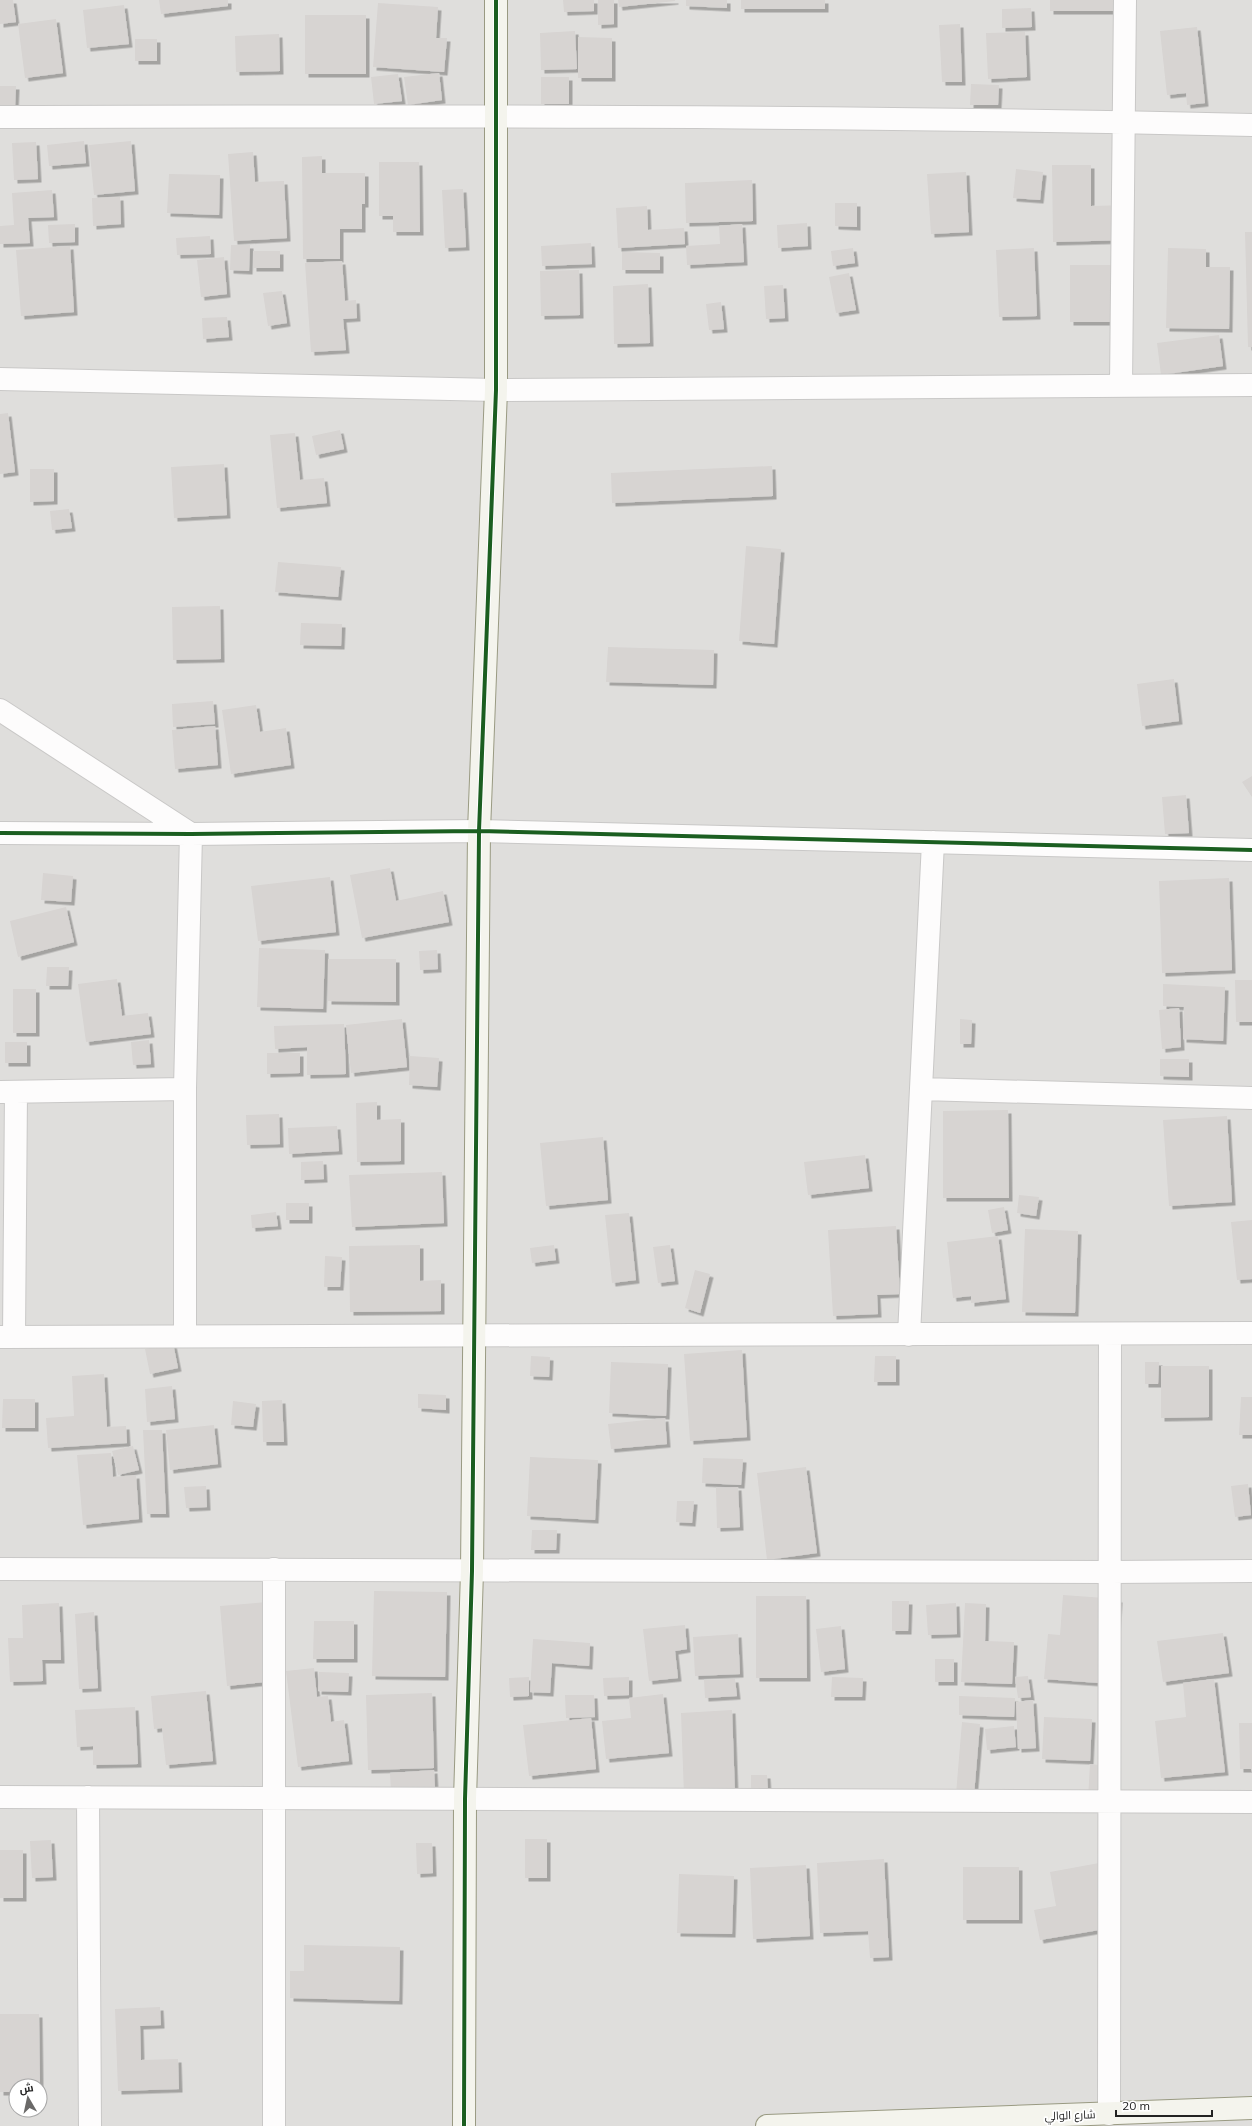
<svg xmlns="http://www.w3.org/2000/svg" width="1252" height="2126" font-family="Mulish,Cairo,sans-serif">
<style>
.residential{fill:#dfdedc;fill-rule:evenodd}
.building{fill:#d7d4d2;filter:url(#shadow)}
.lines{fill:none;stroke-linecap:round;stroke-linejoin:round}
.street-casing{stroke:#c9c8c7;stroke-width:24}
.secondary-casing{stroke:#999a82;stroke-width:24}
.street{stroke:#fdfcfc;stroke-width:22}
.secondary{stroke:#f4f4ed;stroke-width:22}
.cycleway-casing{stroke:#fff;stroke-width:6}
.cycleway{stroke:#1b5e20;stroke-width:4}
.labels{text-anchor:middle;stroke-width:3.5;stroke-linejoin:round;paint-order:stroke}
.street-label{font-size:11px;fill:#222;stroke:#fff}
</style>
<defs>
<filter id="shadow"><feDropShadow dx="3.5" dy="3.5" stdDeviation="0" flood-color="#0004"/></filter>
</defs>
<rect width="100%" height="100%" fill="#f0eeeb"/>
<path class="residential" d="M 0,0 L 1252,0 L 1252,2126 L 0,2126 ZM 16,2086 L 40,2086 L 40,2110 L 16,2110 Z"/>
<path class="building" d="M 0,0 L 13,0 L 16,22 L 0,24 Z
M 159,0 L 228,0 L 228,6 L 161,14 Z
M 563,0 L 594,0 L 594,11 L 564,12 Z
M 598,0 L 614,0 L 614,24 L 598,25 Z
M 618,0 L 675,0 L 675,1 L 619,7 Z
M 686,0 L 727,0 L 727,8 L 686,6 Z
M 741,0 L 825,0 L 825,9 L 741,9 Z
M 1050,0 L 1118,0 L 1118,11 L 1050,11 Z
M 378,3 L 438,7 L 436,38 L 447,38 L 444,72 L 373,67 Z
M 124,5 L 129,44 L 87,48 L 83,10 Z
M 1031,8 L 1032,27 L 1002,28 L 1002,9 Z
M 305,15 L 366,15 L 366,74 L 305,74 Z
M 56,19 L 63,73 L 25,78 L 18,24 Z
M 960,24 L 962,82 L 942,82 L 939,25 Z
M 1197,27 L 1205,103 L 1187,105 L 1186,93 L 1167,95 L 1160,31 Z
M 575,31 L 577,69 L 541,70 L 540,33 Z
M 1025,32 L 1027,77 L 988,79 L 986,33 Z
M 279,34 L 280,71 L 236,72 L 235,36 Z
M 578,37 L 612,38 L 612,78 L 578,78 Z
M 135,39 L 157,39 L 157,61 L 135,61 Z
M 439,73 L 442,100 L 408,105 L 404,77 Z
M 398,74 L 402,101 L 374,104 L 371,77 Z
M 541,77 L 569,77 L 569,104 L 541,104 Z
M 971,84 L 999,85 L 998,105 L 970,105 Z
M 0,86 L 16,86 L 15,107 L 0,107 Z
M 84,141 L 86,163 L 49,166 L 47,145 Z
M 131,141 L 135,191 L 94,195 L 89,145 Z
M 36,142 L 38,179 L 14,180 L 12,143 Z
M 253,152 L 255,182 L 284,181 L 287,238 L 234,241 L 228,154 Z
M 322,156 L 322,173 L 365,173 L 365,204 L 362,204 L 362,229 L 340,229 L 340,259 L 303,259 L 302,157 Z
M 379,162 L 419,162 L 420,232 L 393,232 L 393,216 L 379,216 Z
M 1052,165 L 1091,165 L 1091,206 L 1129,205 L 1130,240 L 1053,242 Z
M 1016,169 L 1043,172 L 1040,200 L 1013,198 Z
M 966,172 L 969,232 L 931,234 L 927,174 Z
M 169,174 L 220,175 L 219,215 L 167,213 Z
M 752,180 L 753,221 L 686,223 L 685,183 Z
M 463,189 L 466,247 L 445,248 L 442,190 Z
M 52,190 L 54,217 L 28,218 L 30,243 L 0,244 L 0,226 L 14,225 L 12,193 Z
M 120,197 L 121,224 L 93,226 L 92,198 Z
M 835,203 L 857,203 L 857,227 L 835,226 Z
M 647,206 L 648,230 L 684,228 L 685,244 L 618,248 L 616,208 Z
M 807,223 L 808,246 L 778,248 L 777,225 Z
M 75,224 L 75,242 L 49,243 L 48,225 Z
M 742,224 L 744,262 L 687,265 L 686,246 L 720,244 L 719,226 Z
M 1245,232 L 1252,232 L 1252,347 L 1248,347 Z
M 210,236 L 211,254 L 177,255 L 176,238 Z
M 591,243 L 592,264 L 542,266 L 541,246 Z
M 231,245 L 250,245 L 249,271 L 230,270 Z
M 70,246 L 74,312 L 21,316 L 16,250 Z
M 853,248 L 855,263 L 833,266 L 831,251 Z
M 1034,248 L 1037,316 L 999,317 L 996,250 Z
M 1168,248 L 1206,249 L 1206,267 L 1230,267 L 1229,329 L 1166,328 Z
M 253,251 L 280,251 L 280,268 L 253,268 Z
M 622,252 L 660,253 L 660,270 L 622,270 Z
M 224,257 L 227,294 L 201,297 L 197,260 Z
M 342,261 L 345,301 L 356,300 L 357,318 L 343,319 L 346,350 L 311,352 L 305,263 Z
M 1070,265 L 1120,265 L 1120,322 L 1070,322 Z
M 579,270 L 580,315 L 541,316 L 540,271 Z
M 849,273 L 856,310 L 836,313 L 829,277 Z
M 648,284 L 650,343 L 614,344 L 613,286 Z
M 783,285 L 785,318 L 766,319 L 764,286 Z
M 282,291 L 287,323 L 268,326 L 263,293 Z
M 721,302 L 724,329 L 709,330 L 706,304 Z
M 227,317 L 229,337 L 203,339 L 202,318 Z
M 1219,335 L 1223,366 L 1161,375 L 1157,343 Z
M 8,413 L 15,472 L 0,474 L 0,414 Z
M 340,430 L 344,449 L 316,455 L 312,436 Z
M 295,433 L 300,480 L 324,478 L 327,503 L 277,508 L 270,435 Z
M 224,464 L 227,515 L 174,518 L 171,467 Z
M 772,466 L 773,496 L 612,503 L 611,473 Z
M 30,469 L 54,469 L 54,501 L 30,502 Z
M 69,509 L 72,528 L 52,530 L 50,511 Z
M 746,546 L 781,549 L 774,644 L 739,641 Z
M 278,562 L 341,567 L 338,597 L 275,592 Z
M 220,606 L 221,659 L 173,660 L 172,607 Z
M 301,623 L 342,624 L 341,646 L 300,645 Z
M 608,647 L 714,650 L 713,685 L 606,682 Z
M 1174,679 L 1179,721 L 1142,726 L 1137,684 Z
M 213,701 L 215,724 L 173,727 L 172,704 Z
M 256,705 L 260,732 L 286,728 L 291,765 L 231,774 L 222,710 Z
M 215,726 L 218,765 L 175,769 L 172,730 Z
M 1252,776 L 1252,797 L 1242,782 Z
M 1186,795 L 1189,833 L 1165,834 L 1162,797 Z
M 390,868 L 396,901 L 443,891 L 449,922 L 362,938 L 350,875 Z
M 43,873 L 73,876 L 71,902 L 41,900 Z
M 330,877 L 336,932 L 258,941 L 251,886 Z
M 1229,878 L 1232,970 L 1162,973 L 1159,881 Z
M 66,907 L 74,942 L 18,957 L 10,921 Z
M 259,948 L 325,950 L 323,1009 L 257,1007 Z
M 437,950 L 438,969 L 420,970 L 419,951 Z
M 328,959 L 396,959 L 396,1002 L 328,1001 Z
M 47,967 L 69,967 L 68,986 L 46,986 Z
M 117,979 L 122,1016 L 148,1013 L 151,1034 L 86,1042 L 78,984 Z
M 1235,980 L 1252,980 L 1252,1022 L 1236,1022 Z
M 1163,984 L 1225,987 L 1223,1041 L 1183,1039 L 1184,1007 L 1163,1006 Z
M 13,989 L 36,989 L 36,1033 L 13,1033 Z
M 1179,1008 L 1181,1047 L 1162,1049 L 1159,1010 Z
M 402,1019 L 407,1067 L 351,1073 L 346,1025 Z
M 960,1019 L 972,1020 L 971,1044 L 960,1044 Z
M 344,1024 L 346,1074 L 307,1075 L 307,1047 L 275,1049 L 274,1026 Z
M 149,1040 L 151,1064 L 133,1065 L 131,1042 Z
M 5,1042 L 27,1042 L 27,1063 L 5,1063 Z
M 267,1053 L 300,1053 L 300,1073 L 267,1074 Z
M 410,1056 L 439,1058 L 437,1087 L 409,1085 Z
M 1160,1059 L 1189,1059 L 1189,1077 L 1160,1076 Z
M 377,1102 L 377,1120 L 401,1119 L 401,1161 L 357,1162 L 356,1103 Z
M 1008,1110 L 1009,1198 L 943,1198 L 943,1111 Z
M 279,1114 L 280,1144 L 247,1145 L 246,1115 Z
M 1227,1116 L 1232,1202 L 1169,1206 L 1163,1120 Z
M 337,1126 L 339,1151 L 289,1154 L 288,1128 Z
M 603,1137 L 608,1200 L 546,1206 L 540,1143 Z
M 865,1155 L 869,1188 L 808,1195 L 804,1162 Z
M 323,1161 L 324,1179 L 301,1180 L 301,1162 Z
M 442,1172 L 444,1223 L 352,1227 L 349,1175 Z
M 1019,1195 L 1039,1197 L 1036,1216 L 1017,1213 Z
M 286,1203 L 309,1203 L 309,1220 L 286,1220 Z
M 1004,1207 L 1008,1230 L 992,1233 L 988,1210 Z
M 276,1212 L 278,1226 L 252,1228 L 251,1215 Z
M 629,1213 L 636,1280 L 612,1283 L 605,1215 Z
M 1252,1220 L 1252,1279 L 1237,1280 L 1231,1222 Z
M 896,1226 L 900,1294 L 877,1295 L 878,1314 L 833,1316 L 828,1230 Z
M 1025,1229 L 1078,1231 L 1075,1313 L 1022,1312 Z
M 998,1236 L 1006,1299 L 971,1303 L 971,1296 L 953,1298 L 947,1242 Z
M 420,1245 L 420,1281 L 441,1280 L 441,1311 L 350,1312 L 349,1246 Z
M 554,1245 L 556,1260 L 532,1263 L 530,1248 Z
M 670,1245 L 675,1281 L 658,1283 L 653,1247 Z
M 325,1256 L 342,1257 L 340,1287 L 324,1287 Z
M 695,1270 L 710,1274 L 700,1313 L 685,1308 Z
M 173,1343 L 178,1368 L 150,1374 L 145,1349 Z
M 742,1350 L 747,1437 L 690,1441 L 684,1354 Z
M 531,1356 L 550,1357 L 549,1377 L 530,1376 Z
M 875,1356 L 896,1356 L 896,1382 L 874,1382 Z
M 611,1362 L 668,1364 L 666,1416 L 609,1413 Z
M 1145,1362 L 1159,1362 L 1158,1384 L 1145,1384 Z
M 1161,1366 L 1209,1366 L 1209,1417 L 1161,1418 Z
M 104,1374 L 107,1427 L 126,1426 L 127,1443 L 48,1448 L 46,1418 L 74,1416 L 72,1376 Z
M 172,1386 L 175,1419 L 147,1422 L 145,1389 Z
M 418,1394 L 446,1395 L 446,1410 L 418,1408 Z
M 1241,1397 L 1252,1397 L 1252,1435 L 1239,1435 Z
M 3,1399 L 35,1399 L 35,1428 L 2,1428 Z
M 282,1400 L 284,1442 L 263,1442 L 262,1401 Z
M 233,1401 L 256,1404 L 253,1427 L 231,1425 Z
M 665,1418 L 667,1444 L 611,1449 L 608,1424 Z
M 214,1425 L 218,1464 L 170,1470 L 166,1430 Z
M 143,1430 L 162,1430 L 166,1514 L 147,1514 Z
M 133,1446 L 139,1470 L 118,1475 L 112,1451 Z
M 111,1453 L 113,1477 L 136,1475 L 139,1519 L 83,1525 L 77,1455 Z
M 530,1457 L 598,1460 L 595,1520 L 527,1516 Z
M 703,1458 L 743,1459 L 741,1485 L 702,1483 Z
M 806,1467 L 817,1553 L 767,1560 L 757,1473 Z
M 1248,1484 L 1251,1515 L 1235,1517 L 1231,1486 Z
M 206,1486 L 207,1507 L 186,1508 L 184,1487 Z
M 738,1487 L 740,1527 L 717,1528 L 716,1488 Z
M 677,1501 L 694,1501 L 692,1523 L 676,1522 Z
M 532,1530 L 557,1530 L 556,1550 L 531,1550 Z
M 374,1591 L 447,1592 L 445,1677 L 372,1676 Z
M 1063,1595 L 1119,1599 L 1113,1684 L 1044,1679 L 1048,1634 L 1060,1635 Z
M 756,1596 L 806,1596 L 807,1678 L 756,1678 Z
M 892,1601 L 909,1601 L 908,1631 L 892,1631 Z
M 267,1602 L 274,1681 L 227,1686 L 220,1606 Z
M 59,1603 L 61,1660 L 42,1660 L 43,1681 L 10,1682 L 8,1638 L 23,1638 L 22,1605 Z
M 956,1603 L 957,1634 L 928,1635 L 926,1605 Z
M 965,1603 L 986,1604 L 985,1641 L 1014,1642 L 1012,1684 L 961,1682 Z
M 94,1612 L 98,1688 L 79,1689 L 75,1614 Z
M 314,1621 L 354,1621 L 354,1659 L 313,1659 Z
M 685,1625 L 687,1649 L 675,1651 L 678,1678 L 649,1681 L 643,1629 Z
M 841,1626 L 845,1669 L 821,1672 L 816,1629 Z
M 1223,1633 L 1229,1673 L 1163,1682 L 1157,1641 Z
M 738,1634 L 740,1674 L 695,1676 L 693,1637 Z
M 533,1639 L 590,1643 L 589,1666 L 552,1663 L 550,1693 L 530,1692 Z
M 935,1659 L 954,1659 L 954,1682 L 935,1682 Z
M 314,1668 L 317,1697 L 328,1696 L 331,1722 L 344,1720 L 349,1761 L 298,1767 L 286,1671 Z
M 319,1672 L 349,1673 L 348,1692 L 318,1691 Z
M 1028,1676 L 1031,1697 L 1018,1698 L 1015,1677 Z
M 529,1677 L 529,1696 L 510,1697 L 509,1678 Z
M 629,1677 L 629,1695 L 604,1696 L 603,1678 Z
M 832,1677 L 863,1678 L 862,1697 L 831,1697 Z
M 735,1679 L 737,1696 L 705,1698 L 704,1680 Z
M 1214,1679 L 1225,1772 L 1161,1778 L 1155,1721 L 1186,1717 L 1183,1683 Z
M 206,1691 L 213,1761 L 166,1765 L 162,1728 L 154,1729 L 151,1696 Z
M 432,1693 L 434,1768 L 368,1770 L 366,1695 Z
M 663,1694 L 669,1753 L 606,1759 L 602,1721 L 631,1718 L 629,1698 Z
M 565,1695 L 594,1695 L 595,1717 L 566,1718 Z
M 959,1696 L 1015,1698 L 1014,1717 L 959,1715 Z
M 1033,1700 L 1036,1748 L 1018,1749 L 1016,1702 Z
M 135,1707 L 138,1764 L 93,1765 L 93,1746 L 77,1747 L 75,1710 Z
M 732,1710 L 735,1793 L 684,1795 L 681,1713 Z
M 1044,1717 L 1092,1719 L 1090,1761 L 1042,1759 Z
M 591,1718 L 596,1769 L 529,1776 L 523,1725 Z
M 962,1722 L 980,1724 L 974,1795 L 956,1794 Z
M 1239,1723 L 1252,1723 L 1252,1772 L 1251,1769 L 1240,1769 Z
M 1014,1726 L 1016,1747 L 987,1750 L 985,1729 Z
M 1090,1764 L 1109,1766 L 1107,1800 L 1088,1799 Z
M 434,1770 L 435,1788 L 391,1791 L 390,1773 Z
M 751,1775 L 767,1775 L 768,1791 L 751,1792 Z
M 525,1839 L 547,1839 L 547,1878 L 525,1878 Z
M 51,1840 L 53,1877 L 32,1878 L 30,1841 Z
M 416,1843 L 432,1843 L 433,1873 L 417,1874 Z
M 0,1850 L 23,1850 L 23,1898 L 0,1898 Z
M 884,1859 L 889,1957 L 870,1958 L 868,1931 L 820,1933 L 817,1863 Z
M 1099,1863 L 1111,1928 L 1040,1940 L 1034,1910 L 1056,1906 L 1050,1872 Z
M 806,1865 L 810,1936 L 753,1939 L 750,1868 Z
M 963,1867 L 1019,1867 L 1019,1920 L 963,1920 Z
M 679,1874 L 734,1876 L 732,1934 L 677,1933 Z
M 304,1945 L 400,1947 L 399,2001 L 290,1998 L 290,1971 L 304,1971 Z
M 160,2007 L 161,2025 L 140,2026 L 141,2060 L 178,2059 L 179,2089 L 118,2091 L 115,2009 Z
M 0,2014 L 39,2014 L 40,2086 L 16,2086 L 16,2092 L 0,2092 Z"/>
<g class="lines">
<defs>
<path id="street" d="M 0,117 C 417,116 835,115 1252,125
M 0,379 L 496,390 L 1252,385
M 1121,385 L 1125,0
M 0,710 L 191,834 L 185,1089 L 185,1336
M 0,833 L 191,834 L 479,831 L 1252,850
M 921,1089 L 1252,1098
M 0,1092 L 185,1089
M 909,1335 L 933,842
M 0,1337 L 1252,1333
M 14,1337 L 16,1092
M 0,1569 L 1110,1572 L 1252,1571
M 274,1569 L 274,2126
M 0,1797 L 1252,1802
M 88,1797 L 90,2126
M 1109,2114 L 1110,1334"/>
<path id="secondary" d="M 464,2126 L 465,1799 L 472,1571 L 479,831 L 496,390 L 496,0
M 767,2126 L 1252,2108"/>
</defs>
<use href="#street" class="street-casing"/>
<use href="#secondary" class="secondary-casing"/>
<use href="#street" class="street"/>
<use href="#secondary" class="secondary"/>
<defs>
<path id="cycleway" d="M 0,833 L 191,834 L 479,831 L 1252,850
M 464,2126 L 465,1799 L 472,1571 L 479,831 L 496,390 L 496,0"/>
</defs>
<use href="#cycleway" class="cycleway-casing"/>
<use href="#cycleway" class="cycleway"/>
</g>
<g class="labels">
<g class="street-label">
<text transform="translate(1070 2115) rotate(-2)" y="4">شارع الوالي</text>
</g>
</g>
<g transform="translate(28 2098) rotate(351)"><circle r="19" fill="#ffffff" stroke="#a7a7a7"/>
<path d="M0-3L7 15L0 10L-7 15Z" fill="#6a6968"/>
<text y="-6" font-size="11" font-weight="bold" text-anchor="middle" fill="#222222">ش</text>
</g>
<path d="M1116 2110v6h96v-6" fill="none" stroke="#222222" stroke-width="2"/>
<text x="1122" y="2110" font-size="12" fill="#222222" stroke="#ffffff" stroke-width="3" paint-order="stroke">20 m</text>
</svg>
